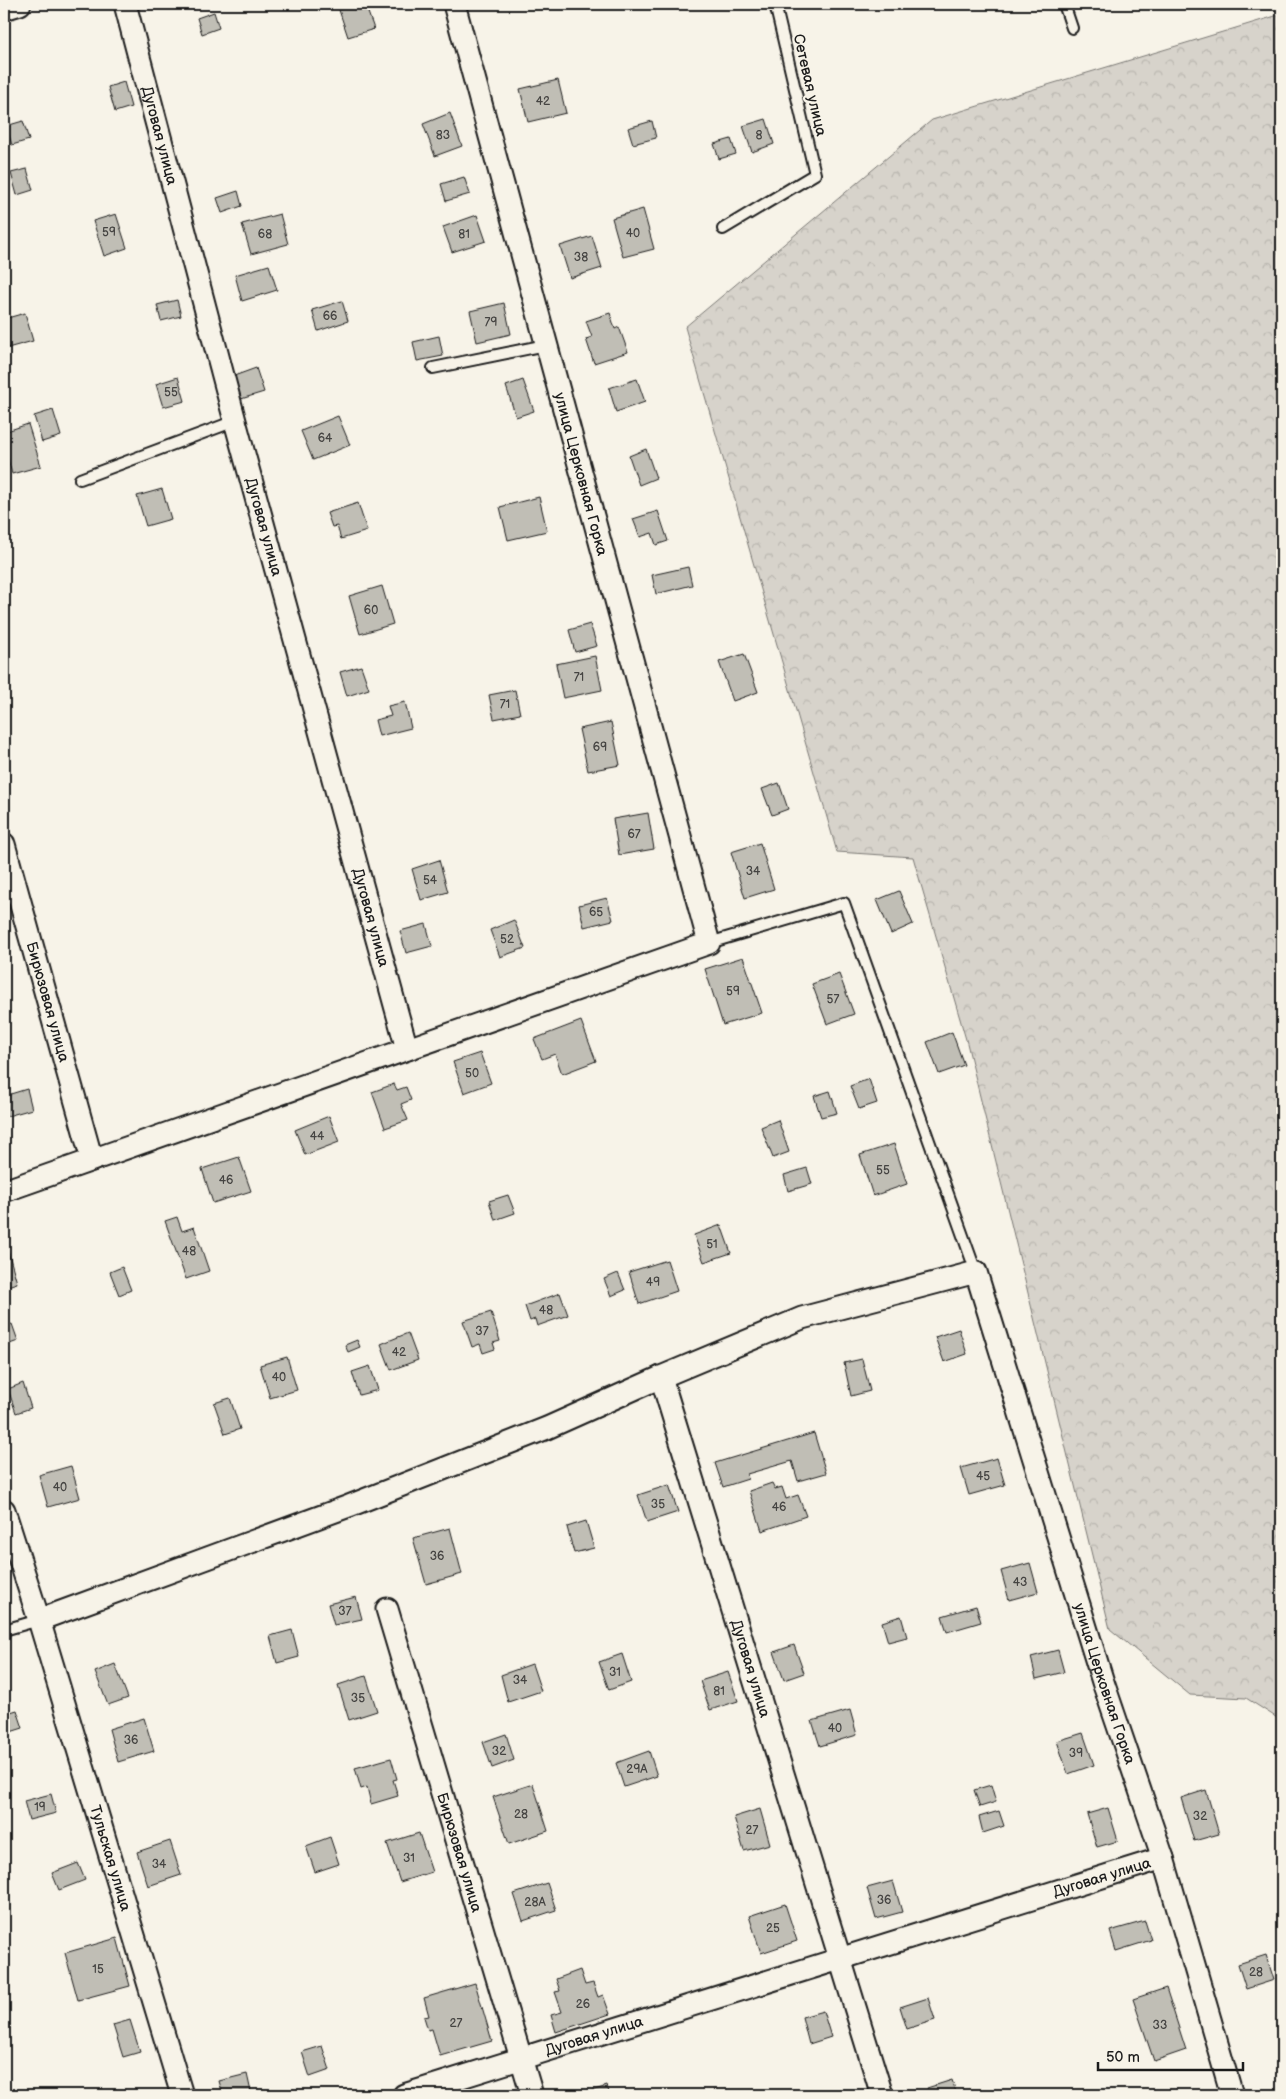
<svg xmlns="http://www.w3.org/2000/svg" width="1286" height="2099" font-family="'Balsamiq Sans',sans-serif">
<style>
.forest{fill:url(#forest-crowns);stroke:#7a7874}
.building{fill:#c0beb5;stroke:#1c1c1c}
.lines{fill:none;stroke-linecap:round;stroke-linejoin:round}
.lane-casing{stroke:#1c1c1c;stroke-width:14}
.street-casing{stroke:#1c1c1c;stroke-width:25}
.lane{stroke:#f7f3e8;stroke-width:10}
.street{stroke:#f7f3e8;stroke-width:21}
.labels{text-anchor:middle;stroke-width:4.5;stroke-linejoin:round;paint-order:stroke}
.number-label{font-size:12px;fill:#454442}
.street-label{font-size:15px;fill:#1c1c1c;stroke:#f7f3e8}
</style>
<defs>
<pattern id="forest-crowns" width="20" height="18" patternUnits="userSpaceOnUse" patternTransform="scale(1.25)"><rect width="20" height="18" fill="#d7d3cb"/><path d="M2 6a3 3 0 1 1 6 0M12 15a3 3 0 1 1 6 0" fill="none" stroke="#b8b5ae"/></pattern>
</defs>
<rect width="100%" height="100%" fill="#f7f3e8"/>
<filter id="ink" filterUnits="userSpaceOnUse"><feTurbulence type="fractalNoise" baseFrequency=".02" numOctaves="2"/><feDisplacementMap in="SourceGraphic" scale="10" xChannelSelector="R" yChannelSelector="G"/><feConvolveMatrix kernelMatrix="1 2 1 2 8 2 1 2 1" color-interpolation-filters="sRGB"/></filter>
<g filter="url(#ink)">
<path class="forest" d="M 1282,14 L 1282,1721 L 1246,1698 L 1190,1695 L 1110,1629 L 967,1043 L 913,857 L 837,852 L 685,327 L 932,120 Z"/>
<path class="building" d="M 357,4 L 365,4 L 374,29 L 348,37 L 339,10 Z
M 214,12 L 219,28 L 202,34 L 197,18 Z
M 558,80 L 566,113 L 528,122 L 520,89 Z
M 124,82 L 131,107 L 115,112 L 108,87 Z
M 450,113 L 462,146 L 435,156 L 423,124 Z
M 766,119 L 774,144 L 752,152 L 743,126 Z
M 23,121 L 29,140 L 12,145 L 6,126 Z
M 652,121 L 656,138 L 633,144 L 628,128 Z
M 731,139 L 736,154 L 719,159 L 714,144 Z
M 27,169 L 33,190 L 17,195 L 11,173 Z
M 464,177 L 470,194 L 446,201 L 441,184 Z
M 238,191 L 242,206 L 222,213 L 217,198 Z
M 643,209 L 654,249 L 623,257 L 612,218 Z
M 116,214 L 127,248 L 104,256 L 93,221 Z
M 280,214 L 288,244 L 251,254 L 242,224 Z
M 477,215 L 486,241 L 452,252 L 443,227 Z
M 592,236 L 602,268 L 570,278 L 560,246 Z
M 269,265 L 277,290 L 242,301 L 235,275 Z
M 177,300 L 181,316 L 161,321 L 157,305 Z
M 342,301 L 348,321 L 318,331 L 312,310 Z
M 504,303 L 511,334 L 477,342 L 470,311 Z
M 25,313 L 33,341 L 4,349 L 4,319 Z
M 610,313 L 615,329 L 619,327 L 628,352 L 594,363 L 586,339 L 592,337 L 586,321 Z
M 439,336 L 443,356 L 417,361 L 413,342 Z
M 256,368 L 264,392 L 241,399 L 234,376 Z
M 178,377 L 185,401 L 163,407 L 156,384 Z
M 637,379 L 645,402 L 616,412 L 609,388 Z
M 523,380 L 534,411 L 516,417 L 506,386 Z
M 53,410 L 61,436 L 42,442 L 34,416 Z
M 338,416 L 350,445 L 313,460 L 301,431 Z
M 28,424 L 41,466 L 12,474 L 4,445 L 4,432 Z
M 646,449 L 656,478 L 639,485 L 629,456 Z
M 162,489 L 171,519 L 146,526 L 137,496 Z
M 539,497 L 547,531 L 508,540 L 500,507 Z
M 358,503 L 367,531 L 341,539 L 337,526 L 332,527 L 327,513 Z
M 658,511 L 668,541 L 656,545 L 652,533 L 640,537 L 633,519 Z
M 688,567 L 692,585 L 656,594 L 652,575 Z
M 382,586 L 393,624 L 360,634 L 349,596 Z
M 590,624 L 597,646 L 575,652 L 569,630 Z
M 744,654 L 758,692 L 733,701 L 719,662 Z
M 595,656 L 602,690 L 563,698 L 556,664 Z
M 361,666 L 369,689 L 347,696 L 340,672 Z
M 515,690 L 520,714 L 494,719 L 489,695 Z
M 405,702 L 411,728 L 379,736 L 375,720 L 391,716 L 388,706 Z
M 611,722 L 620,765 L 588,771 L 579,729 Z
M 779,783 L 788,809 L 772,815 L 762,789 Z
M 648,813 L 654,849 L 619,855 L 613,819 Z
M 760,843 L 774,889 L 745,898 L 731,852 Z
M 439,860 L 448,892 L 421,900 L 412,869 Z
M 899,891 L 913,924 L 891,934 L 877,900 Z
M 607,898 L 613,920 L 584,927 L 579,905 Z
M 514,920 L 525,948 L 500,957 L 490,930 Z
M 426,924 L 432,946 L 406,953 L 400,931 Z
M 743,957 L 762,1013 L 723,1025 L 705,969 Z
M 839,974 L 854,1014 L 827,1024 L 812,984 Z
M 581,1021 L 596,1061 L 562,1074 L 555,1054 L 542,1059 L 534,1039 Z
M 952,1032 L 964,1065 L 939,1074 L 927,1042 Z
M 480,1053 L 491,1083 L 464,1093 L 453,1062 Z
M 869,1079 L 877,1103 L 859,1109 L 850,1086 Z
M 394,1084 L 397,1090 L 406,1087 L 411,1100 L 401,1104 L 408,1120 L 385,1128 L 372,1092 Z
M 27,1089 L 32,1109 L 4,1117 L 4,1096 Z
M 830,1091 L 837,1113 L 821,1117 L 814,1096 Z
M 329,1116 L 339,1142 L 305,1155 L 295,1130 Z
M 778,1120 L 789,1152 L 773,1158 L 761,1127 Z
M 894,1144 L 907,1184 L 873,1196 L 860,1155 Z
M 239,1157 L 251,1191 L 213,1203 L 202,1169 Z
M 807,1168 L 812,1184 L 788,1191 L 784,1175 Z
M 508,1195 L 515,1213 L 495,1220 L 489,1201 Z
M 177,1217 L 182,1231 L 194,1227 L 209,1271 L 186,1279 L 165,1221 Z
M 721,1225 L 731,1253 L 704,1262 L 694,1235 Z
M 5,1240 L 17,1283 L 4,1287 L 4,1241 Z
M 667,1260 L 677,1291 L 639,1304 L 629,1272 Z
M 122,1267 L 131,1290 L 119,1295 L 110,1272 Z
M 618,1273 L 625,1290 L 611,1296 L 604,1279 Z
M 560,1293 L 568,1315 L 537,1326 L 535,1319 L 530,1321 L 525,1306 Z
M 491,1312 L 500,1341 L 493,1343 L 495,1349 L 483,1353 L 480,1344 L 472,1347 L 463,1321 Z
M 12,1324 L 18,1341 L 4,1346 L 4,1326 Z
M 959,1329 L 967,1354 L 944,1362 L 935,1337 Z
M 408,1333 L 418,1360 L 391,1370 L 381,1344 Z
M 357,1340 L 360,1347 L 348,1352 L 345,1345 Z
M 287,1357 L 297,1390 L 270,1398 L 260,1365 Z
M 862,1359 L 870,1391 L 851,1396 L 844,1363 Z
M 370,1366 L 378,1390 L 359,1395 L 352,1372 Z
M 23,1383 L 31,1408 L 16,1413 L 8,1389 Z
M 230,1398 L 240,1429 L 225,1434 L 214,1403 Z
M 814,1433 L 826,1473 L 798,1481 L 792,1461 L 747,1474 L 748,1479 L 723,1487 L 715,1463 Z
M 997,1458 L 1005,1485 L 969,1495 L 961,1468 Z
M 71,1466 L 80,1498 L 48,1507 L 39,1475 Z
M 772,1483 L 775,1489 L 782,1487 L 786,1499 L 798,1495 L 806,1516 L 762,1531 L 749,1491 Z
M 669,1485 L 678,1512 L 647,1522 L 638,1495 Z
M 586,1521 L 594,1548 L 574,1553 L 567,1527 Z
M 450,1528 L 462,1574 L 426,1584 L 413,1538 Z
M 1030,1563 L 1038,1592 L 1009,1600 L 1001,1571 Z
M 356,1597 L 362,1619 L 334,1625 L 328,1604 Z
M 976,1606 L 981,1622 L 947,1632 L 942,1616 Z
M 901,1616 L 907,1637 L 888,1642 L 882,1622 Z
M 292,1630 L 299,1657 L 277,1663 L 270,1636 Z
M 794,1645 L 804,1673 L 784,1680 L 774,1652 Z
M 1058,1650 L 1064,1672 L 1036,1679 L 1031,1657 Z
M 622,1654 L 631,1682 L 609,1690 L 599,1662 Z
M 115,1664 L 128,1698 L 108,1705 L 95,1672 Z
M 532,1664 L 541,1691 L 508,1702 L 501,1675 Z
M 728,1672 L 738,1701 L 710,1710 L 700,1681 Z
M 366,1676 L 377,1711 L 349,1720 L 338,1685 Z
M 17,1710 L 23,1728 L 4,1734 L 4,1714 Z
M 850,1710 L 857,1735 L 820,1746 L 812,1721 Z
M 144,1718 L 154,1751 L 118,1762 L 109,1729 Z
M 1083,1733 L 1094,1765 L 1068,1774 L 1057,1741 Z
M 506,1734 L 514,1760 L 492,1768 L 483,1742 Z
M 649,1751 L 657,1776 L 624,1787 L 616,1763 Z
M 391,1758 L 397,1779 L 393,1780 L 398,1796 L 371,1804 L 367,1787 L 361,1789 L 355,1768 Z
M 533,1784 L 548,1831 L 509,1844 L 493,1797 Z
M 991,1785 L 996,1802 L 980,1807 L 974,1790 Z
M 1206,1790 L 1219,1834 L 1194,1841 L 1181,1798 Z
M 51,1794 L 56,1813 L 29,1820 L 24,1801 Z
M 1108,1808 L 1118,1841 L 1097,1847 L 1087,1814 Z
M 760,1809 L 770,1844 L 744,1851 L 734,1817 Z
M 999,1811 L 1004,1826 L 983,1833 L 979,1817 Z
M 419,1833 L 432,1872 L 400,1882 L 387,1843 Z
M 330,1837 L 339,1864 L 315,1872 L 306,1846 Z
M 170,1841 L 181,1875 L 148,1886 L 137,1852 Z
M 78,1863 L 85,1880 L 59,1890 L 52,1873 Z
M 893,1881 L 902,1912 L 876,1919 L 867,1888 Z
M 547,1883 L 556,1910 L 523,1921 L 514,1894 Z
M 785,1904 L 797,1941 L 761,1953 L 749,1916 Z
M 1145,1921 L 1151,1940 L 1116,1951 L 1110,1931 Z
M 117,1938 L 130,1986 L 78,2000 L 65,1953 Z
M 1266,1955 L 1274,1980 L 1246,1989 L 1238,1964 Z
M 580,1970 L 585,1985 L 593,1983 L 598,1997 L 603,1995 L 610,2014 L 556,2032 L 551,2015 L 562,2012 L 555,1992 L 560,1991 L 556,1979 Z
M 475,1983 L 492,2041 L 440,2056 L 432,2029 L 428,2030 L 424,2017 L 429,2016 L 424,1998 Z
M 1166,1988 L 1186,2050 L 1154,2061 L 1133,1999 Z
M 928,1998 L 935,2020 L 907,2029 L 900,2007 Z
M 823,2011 L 831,2037 L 809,2044 L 802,2017 Z
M 130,2020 L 140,2052 L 123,2057 L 113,2025 Z
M 1282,2033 L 1282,2055 L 1276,2035 Z
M 322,2046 L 330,2070 L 310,2077 L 302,2052 Z
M 247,2074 L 251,2092 L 239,2095 L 223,2095 L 219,2081 Z
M 952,2080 L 957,2095 L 930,2095 L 927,2088 Z
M 607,2086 L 610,2095 L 579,2095 Z"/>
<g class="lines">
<defs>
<path id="lane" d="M 1064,4 L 1072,28
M 723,229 L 815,174 L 775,4
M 433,368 L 546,345
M 80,479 L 235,421
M 709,943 L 844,903 L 976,1272
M 4,1630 L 39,1620"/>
<g id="street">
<path id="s1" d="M 125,4 L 235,421 L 407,1049"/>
<path d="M 4,9 L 20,4"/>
<path id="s2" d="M 4,844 L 92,1160"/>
<path d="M 4,1191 L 709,943 L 454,4"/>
<path id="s3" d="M 661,1377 L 882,2095"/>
<path id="s4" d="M 4,1510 L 39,1620 L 182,2095"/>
<path id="s5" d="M 387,1609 L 532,2095"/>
<path id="s6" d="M 39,1620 L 349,1506 L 547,1428 L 661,1377 L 802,1318 L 976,1272 L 1103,1682 L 1163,1858 L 1232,2095"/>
<path id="s7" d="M 404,2095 L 1163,1858"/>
</g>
</defs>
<use href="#lane" class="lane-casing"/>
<use href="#street" class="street-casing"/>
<use href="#lane" class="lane"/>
<use href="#street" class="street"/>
</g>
</g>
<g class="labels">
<g class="number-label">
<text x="543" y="105">42</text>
<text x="443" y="139">83</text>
<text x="759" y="139">8</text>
<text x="109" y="236">59</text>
<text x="633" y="237">40</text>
<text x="265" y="238">68</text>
<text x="464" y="238">81</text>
<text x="581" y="261">38</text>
<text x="330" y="320">66</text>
<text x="491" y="326">79</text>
<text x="171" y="396">55</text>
<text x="325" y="442">64</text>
<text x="371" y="614">60</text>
<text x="579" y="681">71</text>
<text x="505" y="708">71</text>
<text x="600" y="751">69</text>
<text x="634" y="838">67</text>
<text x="753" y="875">34</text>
<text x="430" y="884">54</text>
<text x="596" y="916">65</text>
<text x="507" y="943">52</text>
<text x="733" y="995">59</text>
<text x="833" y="1003">57</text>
<text x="472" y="1077">50</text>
<text x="317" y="1140">44</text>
<text x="883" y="1174">55</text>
<text x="226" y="1184">46</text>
<text x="712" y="1248">51</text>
<text x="189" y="1255">48</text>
<text x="653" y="1286">49</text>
<text x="546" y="1314">48</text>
<text x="482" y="1335">37</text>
<text x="399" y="1356">42</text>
<text x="279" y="1381">40</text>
<text x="983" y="1480">45</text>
<text x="60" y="1491">40</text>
<text x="658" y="1508">35</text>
<text x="779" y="1511">46</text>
<text x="437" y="1560">36</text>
<text x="1020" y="1586">43</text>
<text x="345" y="1615">37</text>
<text x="615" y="1676">31</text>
<text x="520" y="1684">34</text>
<text x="719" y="1695">81</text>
<text x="358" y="1702">35</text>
<text x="835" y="1732">40</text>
<text x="131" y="1744">36</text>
<text x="499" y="1755">32</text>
<text x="1076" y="1757">39</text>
<text x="637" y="1773">29А</text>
<text x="40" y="1811">19</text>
<text x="521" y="1818">28</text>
<text x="1200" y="1820">32</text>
<text x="752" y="1834">27</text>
<text x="409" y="1862">31</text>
<text x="159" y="1868">34</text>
<text x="884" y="1904">36</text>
<text x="535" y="1906">28А</text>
<text x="773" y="1932">25</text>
<text x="98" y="1973">15</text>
<text x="1256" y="1976">28</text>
<text x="583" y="2008">26</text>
<text x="456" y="2027">27</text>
<text x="1160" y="2029">33</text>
</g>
<g class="street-label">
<text transform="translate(810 85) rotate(77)" y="5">Сетевая улица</text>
<text dy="5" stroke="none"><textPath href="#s1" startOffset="136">Дуговая улица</textPath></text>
<text transform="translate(581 474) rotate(75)" y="5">улица Церковная Горка</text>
<text dy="5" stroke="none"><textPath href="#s1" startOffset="541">Дуговая улица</textPath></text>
<text dy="5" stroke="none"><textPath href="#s1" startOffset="946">Дуговая улица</textPath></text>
<text dy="5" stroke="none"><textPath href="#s2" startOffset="164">Бирюзовая улица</textPath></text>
<text dy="5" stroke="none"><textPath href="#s3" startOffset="305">Дуговая улица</textPath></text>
<text dy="5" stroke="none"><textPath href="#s6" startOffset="1432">улица Церковная Горка</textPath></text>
<text dy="5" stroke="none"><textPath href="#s5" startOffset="254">Бирюзовая улица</textPath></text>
<text dy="5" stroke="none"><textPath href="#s4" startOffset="364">Тульская улица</textPath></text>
<text dy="5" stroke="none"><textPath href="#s7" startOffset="731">Дуговая улица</textPath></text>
<text dy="5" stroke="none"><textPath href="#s7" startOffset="199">Дуговая улица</textPath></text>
</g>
</g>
<rect width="1286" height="2099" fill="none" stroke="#f7f3e8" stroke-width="20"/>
<rect x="10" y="10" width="1266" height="2079" fill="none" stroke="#1c1c1c" stroke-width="2" filter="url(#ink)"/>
<path d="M1098 2062v8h145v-8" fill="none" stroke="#1c1c1c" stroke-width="2.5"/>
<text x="1106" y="2062" font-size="15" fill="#1c1c1c" stroke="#f7f3e8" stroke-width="4" paint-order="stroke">50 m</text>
</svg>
